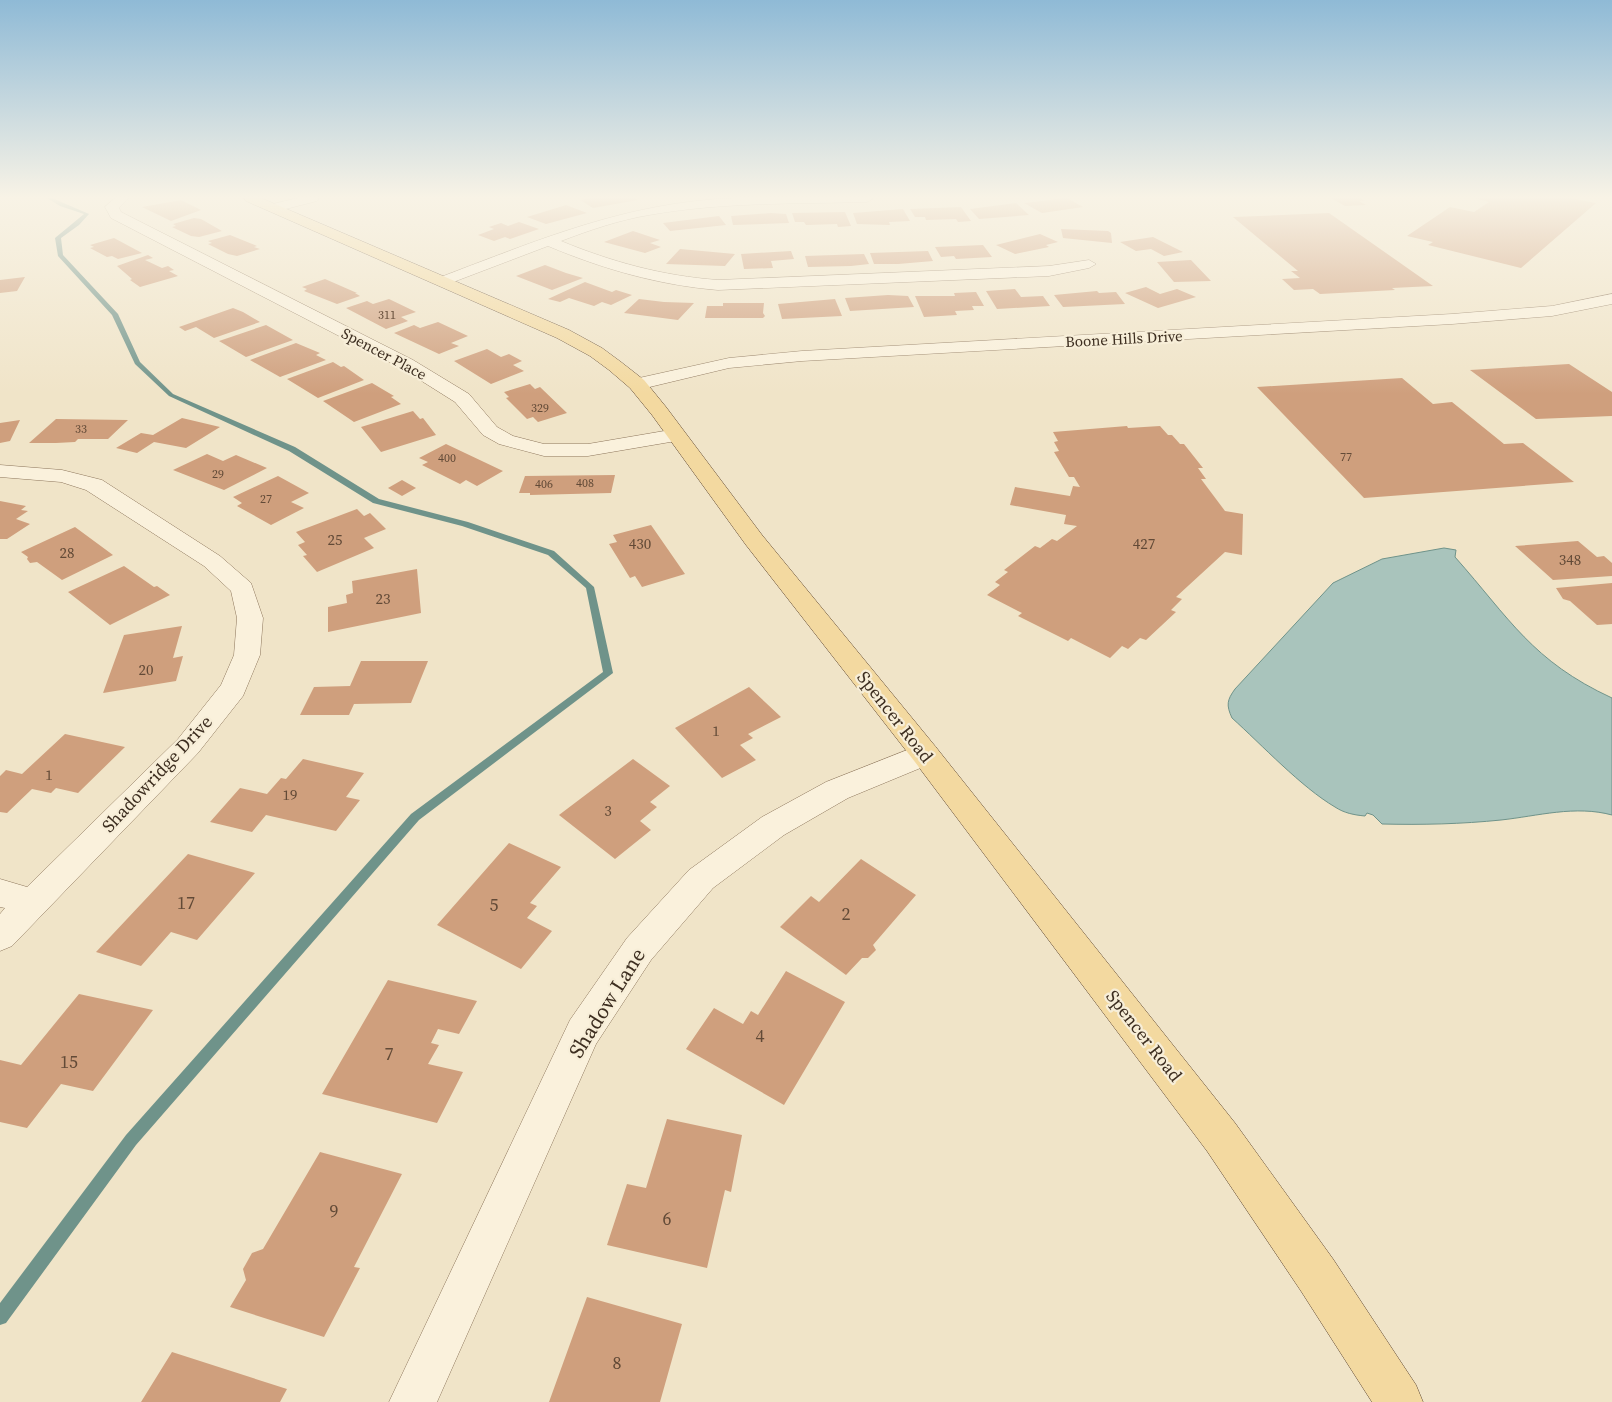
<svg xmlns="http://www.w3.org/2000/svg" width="1612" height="1402" font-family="'Source Serif 4',serif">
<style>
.water{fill:#a9c4bc;stroke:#6f938a}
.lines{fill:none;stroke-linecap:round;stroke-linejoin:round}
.stream{fill:#6f938a;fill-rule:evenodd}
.building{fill:#cf9f7d}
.minor-casing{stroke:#8d765c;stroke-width:1}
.major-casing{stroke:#5b4430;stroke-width:1}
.minor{fill:#faf1dc;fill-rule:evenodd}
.major{fill:#f3d9a0;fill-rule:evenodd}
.labels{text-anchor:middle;stroke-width:4.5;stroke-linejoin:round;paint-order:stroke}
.far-number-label{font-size:12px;fill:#624a37}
.far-street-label{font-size:15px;fill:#3d2e20;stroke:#f7eed8}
.number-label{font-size:15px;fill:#624a37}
.street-label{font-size:18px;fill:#3d2e20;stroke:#f7eed8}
.near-number-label{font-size:18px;fill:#624a37}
.near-street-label{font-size:21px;fill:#3d2e20;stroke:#f7eed8}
</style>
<rect width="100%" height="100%" fill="#f0e4c8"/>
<path class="water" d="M 1444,548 L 1456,550 L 1455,557 C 1510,619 1532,661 1612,698 L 1612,815 C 1575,805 1538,816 1501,820 C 1462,824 1422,825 1382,824 L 1373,815 L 1367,813 L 1365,816 C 1354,815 1344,813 1335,807 C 1301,787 1262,745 1232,718 C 1226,705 1227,700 1235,689 L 1333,583 L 1382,559 Z"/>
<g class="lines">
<path class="stream" d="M 47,198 L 52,198 L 89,214 L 79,225 L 61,238 L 63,255 L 118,314 L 140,362 L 173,394 L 295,447 L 379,499 L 468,522 L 554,551 L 594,587 L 613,673 L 419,820 L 136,1145 L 6,1323 L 0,1325 L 0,1303 L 126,1135 L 411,814 L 603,672 L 586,588 L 548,555 L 462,526 L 373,503 L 289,451 L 169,396 L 135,364 L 112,315 L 58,256 L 55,238 L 84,214 L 60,206 Z"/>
</g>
<path class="building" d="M 593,198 L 634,198 L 638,200 L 593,208 L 580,200 Z
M 1067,198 L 1083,207 L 1042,213 L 1024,203 Z
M 1331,198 L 1360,198 L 1365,201 L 1359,201 L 1366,205 L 1345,206 Z
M 1475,198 L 1569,198 L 1596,203 L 1521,268 L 1428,245 L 1433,242 L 1407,236 L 1450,207 L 1474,212 L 1489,202 Z
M 181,200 L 201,210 L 171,221 L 142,207 Z
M 1016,203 L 1029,215 L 979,219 L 970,209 Z
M 566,205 L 587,213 L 546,224 L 527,217 Z
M 961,207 L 971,221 L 958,222 L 956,219 L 926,220 L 925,217 L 915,217 L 910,209 Z
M 903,209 L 910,221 L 889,222 L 890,225 L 857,224 L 853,213 Z
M 845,212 L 851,226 L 838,227 L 837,224 L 806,225 L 804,222 L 795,222 L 792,213 Z
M 771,213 L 786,214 L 789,223 L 733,225 L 731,216 Z
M 1329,213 L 1433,286 L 1392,288 L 1395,290 L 1320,294 L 1313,289 L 1294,290 L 1282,279 L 1300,278 L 1291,271 L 1298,271 L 1233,217 Z
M 719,216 L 726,225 L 670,231 L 663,223 Z
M 194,218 L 201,219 L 222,231 L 199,237 L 191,236 L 172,227 L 176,226 L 173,224 Z
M 519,222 L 539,229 L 510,239 L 505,237 L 494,241 L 478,235 L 494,229 L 489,227 L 501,223 L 508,226 Z
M 1061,229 L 1108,231 L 1111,233 L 1112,243 L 1063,238 Z
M 633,231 L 660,240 L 650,243 L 661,247 L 645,253 L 604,242 Z
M 1040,234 L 1058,242 L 1046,245 L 1049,247 L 1015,254 L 996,245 Z
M 230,235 L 257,246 L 254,247 L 260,249 L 237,256 L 228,254 L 208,244 L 212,243 L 208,241 Z
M 1153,237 L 1183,252 L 1164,256 L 1151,249 L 1136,251 L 1120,242 Z
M 114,238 L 142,253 L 118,259 L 112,256 L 107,257 L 90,248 L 94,247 L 90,245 Z
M 983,245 L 992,257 L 956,259 L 954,256 L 941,257 L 935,247 Z
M 680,249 L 735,254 L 725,266 L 666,264 Z
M 791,251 L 794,259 L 771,261 L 773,268 L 744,269 L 741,254 Z
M 928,251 L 933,261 L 898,264 L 874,264 L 870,253 Z
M 864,254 L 869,264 L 851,266 L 808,267 L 805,256 Z
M 148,255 L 153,258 L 145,260 L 162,268 L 168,266 L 174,270 L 169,271 L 178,276 L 140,287 L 130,280 L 132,279 L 117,266 Z
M 1191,260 L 1211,281 L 1174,282 L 1157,262 Z
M 545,265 L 566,273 L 583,278 L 552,290 L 516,276 Z
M 25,277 L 17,291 L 0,293 L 0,280 Z
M 325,279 L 357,293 L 355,293 L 360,296 L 337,304 L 304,291 L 307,289 L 302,287 Z
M 585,282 L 612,292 L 616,290 L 632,295 L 611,305 L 602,302 L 594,306 L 569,298 L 560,302 L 548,299 Z
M 1146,287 L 1160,294 L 1177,289 L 1196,297 L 1158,308 L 1125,293 Z
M 1015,289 L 1021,297 L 1043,296 L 1050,306 L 997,309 L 986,291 Z
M 1097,291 L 1099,293 L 1116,292 L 1125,304 L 1063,307 L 1054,295 Z
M 976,292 L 984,306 L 972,306 L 974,310 L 955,311 L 957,315 L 924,317 L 915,296 L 955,296 L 954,293 Z
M 888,295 L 908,296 L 914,307 L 850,311 L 845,298 Z
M 389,299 L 416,312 L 401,317 L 408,321 L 386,329 L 346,308 L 367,301 L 373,304 Z
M 639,299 L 664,302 L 694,303 L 678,320 L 624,313 Z
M 835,299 L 842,316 L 782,319 L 778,304 Z
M 723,303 L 764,303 L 763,313 L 765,316 L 763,318 L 705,318 L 707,306 L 723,306 Z
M 233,308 L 243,312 L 260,322 L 214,338 L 196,327 L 185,331 L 179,327 Z
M 438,322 L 468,336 L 451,343 L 459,346 L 439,354 L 394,333 L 414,325 L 420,328 Z
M 266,325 L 293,340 L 246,357 L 219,341 Z
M 296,343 L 320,353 L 316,355 L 326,360 L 280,377 L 250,360 Z
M 487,349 L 501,357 L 509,354 L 522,361 L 513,365 L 524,371 L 491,384 L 454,361 Z
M 333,362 L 341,367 L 344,366 L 364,380 L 318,398 L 287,379 Z
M 1569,364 L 1612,392 L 1612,416 L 1536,419 L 1470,370 Z
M 1402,378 L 1433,404 L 1452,402 L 1504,444 L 1523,443 L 1574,482 L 1364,498 L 1257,387 Z
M 372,383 L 394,396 L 391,397 L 401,404 L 354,422 L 323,401 Z
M 530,384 L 535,389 L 540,387 L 567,413 L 538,422 L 533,417 L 527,419 L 506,398 L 509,397 L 504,392 Z
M 413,411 L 420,419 L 423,418 L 436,435 L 381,452 L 361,427 Z
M 182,418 L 220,427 L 186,448 L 154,442 L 137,453 L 116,448 L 141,433 L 153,435 Z
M 56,419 L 128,420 L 108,439 L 78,439 L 75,442 L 56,443 L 29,443 Z
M 20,420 L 10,441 L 0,443 L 0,423 Z
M 1127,426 L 1128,428 L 1160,426 L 1168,435 L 1172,435 L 1180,444 L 1184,444 L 1203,468 L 1198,468 L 1206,479 L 1201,479 L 1225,511 L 1243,514 L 1242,555 L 1225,552 L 1176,597 L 1182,599 L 1171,610 L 1176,612 L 1146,640 L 1140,638 L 1128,649 L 1122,646 L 1110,658 L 1071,638 L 1068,641 L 1018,616 L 1022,613 L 987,595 L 1000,585 L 995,582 L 1008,572 L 1004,570 L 1035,546 L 1040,548 L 1052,539 L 1057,541 L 1077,526 L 1064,524 L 1066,515 L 1010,505 L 1015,487 L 1070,496 L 1073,486 L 1080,487 L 1074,477 L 1069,477 L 1054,452 L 1059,451 L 1054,442 L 1058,441 L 1053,432 Z
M 446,444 L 503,471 L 477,486 L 466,480 L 460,484 L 422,465 L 428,462 L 419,458 Z
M 207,454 L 223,461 L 236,455 L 267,468 L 224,490 L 173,470 Z
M 615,475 L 611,493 L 530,495 L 530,493 L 519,493 L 525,476 Z
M 278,476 L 309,493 L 291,502 L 304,508 L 271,525 L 237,506 L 242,503 L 233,497 Z
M 402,480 L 416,488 L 402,496 L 388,488 Z
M 0,501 L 26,506 L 21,510 L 28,511 L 16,519 L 30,524 L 7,539 L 0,539 Z
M 357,509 L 364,516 L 370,513 L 386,529 L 364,538 L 374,548 L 317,572 L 303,556 L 307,555 L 298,545 L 305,542 L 296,532 Z
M 651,525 L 685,574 L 642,587 L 635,576 L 630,578 L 609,544 L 617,542 L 613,535 Z
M 75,527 L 113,555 L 62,580 L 37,562 L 30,563 L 27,559 L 28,557 L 21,552 Z
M 1578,541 L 1597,557 L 1604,556 L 1612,563 L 1612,576 L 1553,580 L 1515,546 Z
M 124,566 L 154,587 L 157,586 L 170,595 L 110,625 L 68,592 Z
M 417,569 L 421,613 L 328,632 L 328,607 L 347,603 L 346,595 L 353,593 L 352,581 Z
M 1612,583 L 1612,624 L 1597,625 L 1570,601 L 1563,599 L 1556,588 Z
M 182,626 L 173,658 L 183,656 L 176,681 L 103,693 L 124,635 Z
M 361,661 L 428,661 L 411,703 L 354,704 L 349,715 L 300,715 L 314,687 L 350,686 Z
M 749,687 L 781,717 L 748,734 L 753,738 L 740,745 L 756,760 L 722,778 L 675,728 Z
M 65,734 L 125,747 L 78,793 L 56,788 L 51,793 L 32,789 L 7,813 L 0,812 L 0,776 L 6,770 L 22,774 Z
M 303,759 L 364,773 L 346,797 L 360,800 L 336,831 L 266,815 L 252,832 L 210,822 L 240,788 L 267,794 L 281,778 L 286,779 Z
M 633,759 L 670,786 L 650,802 L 657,807 L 640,821 L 651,830 L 615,859 L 559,815 Z
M 509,843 L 561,867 L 530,903 L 537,906 L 527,918 L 552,931 L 521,969 L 437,925 Z
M 188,854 L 255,873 L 197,940 L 171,932 L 141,966 L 96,952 Z
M 861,859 L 916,895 L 873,945 L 876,950 L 868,958 L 862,958 L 846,975 L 780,927 L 811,896 L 819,902 Z
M 786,971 L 845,1002 L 784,1105 L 686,1049 L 714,1008 L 743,1024 L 751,1011 L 758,1015 Z
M 388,980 L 477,1001 L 459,1034 L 438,1029 L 431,1043 L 439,1045 L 428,1064 L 463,1072 L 437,1123 L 322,1094 Z
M 79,994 L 153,1010 L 93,1091 L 61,1084 L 27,1128 L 0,1122 L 0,1060 L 21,1065 Z
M 667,1119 L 742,1135 L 731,1192 L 725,1190 L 707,1268 L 607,1245 L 627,1184 L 646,1188 Z
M 320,1152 L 402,1174 L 354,1267 L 360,1268 L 324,1337 L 230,1307 L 246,1280 L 243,1269 L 252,1253 L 263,1249 Z
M 587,1297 L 682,1324 L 660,1402 L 549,1402 Z
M 172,1352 L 287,1389 L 280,1402 L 141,1402 Z"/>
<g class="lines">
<defs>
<path id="minor" d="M 115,198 L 129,198 L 119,208 L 121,212 L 413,360 L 469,394 L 497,427 L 513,436 L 544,444 L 588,444 L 676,429 L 683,431 L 686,435 L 683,439 L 676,441 L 588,456 L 544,456 L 499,444 L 483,435 L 455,402 L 401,368 L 111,218 L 105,207 Z
M 298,198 L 319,198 L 317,201 L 274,212 L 267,208 L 269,205 Z
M 736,198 L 874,198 L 867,202 C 795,204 721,202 649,215 C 619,220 590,230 561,241 C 612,262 663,276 718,280 L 1049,266 L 1089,260 L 1096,264 L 1089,268 L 1049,276 L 718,290 C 658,285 603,269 548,246 L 448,284 L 438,284 L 435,281 L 438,278 C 539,240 626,202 736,198 Z
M 1612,294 L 1612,304 L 1552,316 L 1452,324 L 802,361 L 729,368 L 637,390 L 630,388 L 628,384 L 630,380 L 729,358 L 802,351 L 1452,314 L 1552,306 Z
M 0,465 L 62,470 L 102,480 L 220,556 L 251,583 L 263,618 L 260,655 L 243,696 L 198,753 L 12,946 L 0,951 L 0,914 L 5,908 L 0,907 L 0,879 L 27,887 L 178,739 L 221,685 L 234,655 L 237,618 L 231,591 L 204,566 L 86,490 L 61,482 L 0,477 Z
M 925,743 L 935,746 L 940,754 L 935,762 L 848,798 L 784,835 L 713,888 L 651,960 L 596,1044 L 437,1402 L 389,1402 L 570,1020 L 627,938 L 689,870 L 762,817 L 826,782 Z"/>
<path id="major" d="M 244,198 L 261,198 L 569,330 L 602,348 L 621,362 L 644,380 L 666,407 L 762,535 L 935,746 L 1235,1123 L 1333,1259 L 1416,1385 L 1423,1402 L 1372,1402 L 1301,1291 L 1207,1151 L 915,762 L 746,545 L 652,415 L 630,388 L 609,370 L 590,356 L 557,338 L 246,201 Z"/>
</defs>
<use href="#minor" class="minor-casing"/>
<use href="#major" class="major-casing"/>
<use href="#minor" class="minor"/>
<use href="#major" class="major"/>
</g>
<linearGradient id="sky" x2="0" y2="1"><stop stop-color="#8fbad6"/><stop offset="0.5" stop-color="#f8f3e6"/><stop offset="1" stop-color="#f8f3e6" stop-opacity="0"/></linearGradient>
<rect width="1612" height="394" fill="url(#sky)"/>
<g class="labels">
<g class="far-number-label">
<text x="387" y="319">311</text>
<text x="540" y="412">329</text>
<text x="81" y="433">33</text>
<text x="1346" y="461">77</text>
<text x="447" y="462">400</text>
<text x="218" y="478">29</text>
<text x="585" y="487">408</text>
<text x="544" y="488">406</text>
<text x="266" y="503">27</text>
</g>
<g class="far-street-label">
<text transform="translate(1124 339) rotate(-3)" y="5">Boone Hills Drive</text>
<text transform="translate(384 354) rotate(28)" y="5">Spencer Place</text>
</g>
<g class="number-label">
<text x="335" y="545">25</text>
<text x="640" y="549">430</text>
<text x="1144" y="549">427</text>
<text x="67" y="558">28</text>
<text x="1570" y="565">348</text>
<text x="383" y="604">23</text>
<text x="146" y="675">20</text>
<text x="716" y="736">1</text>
<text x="49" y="780">1</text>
<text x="290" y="800">19</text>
<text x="608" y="816">3</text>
</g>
<g class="street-label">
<text transform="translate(895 717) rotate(52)" y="6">Spencer Road</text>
<text transform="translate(157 774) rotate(-47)" y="6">Shadowridge Drive</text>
<text transform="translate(1144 1036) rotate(52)" y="6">Spencer Road</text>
</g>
<g class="near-number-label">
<text x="186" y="909">17</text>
<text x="494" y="911">5</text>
<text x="846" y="920">2</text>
<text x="760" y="1042">4</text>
<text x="389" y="1060">7</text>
<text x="69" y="1068">15</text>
<text x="334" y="1217">9</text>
<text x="667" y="1225">6</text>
<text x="617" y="1369">8</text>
</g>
<g class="near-street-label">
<text transform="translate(607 1003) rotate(-58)" y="7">Shadow Lane</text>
</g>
</g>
</svg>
